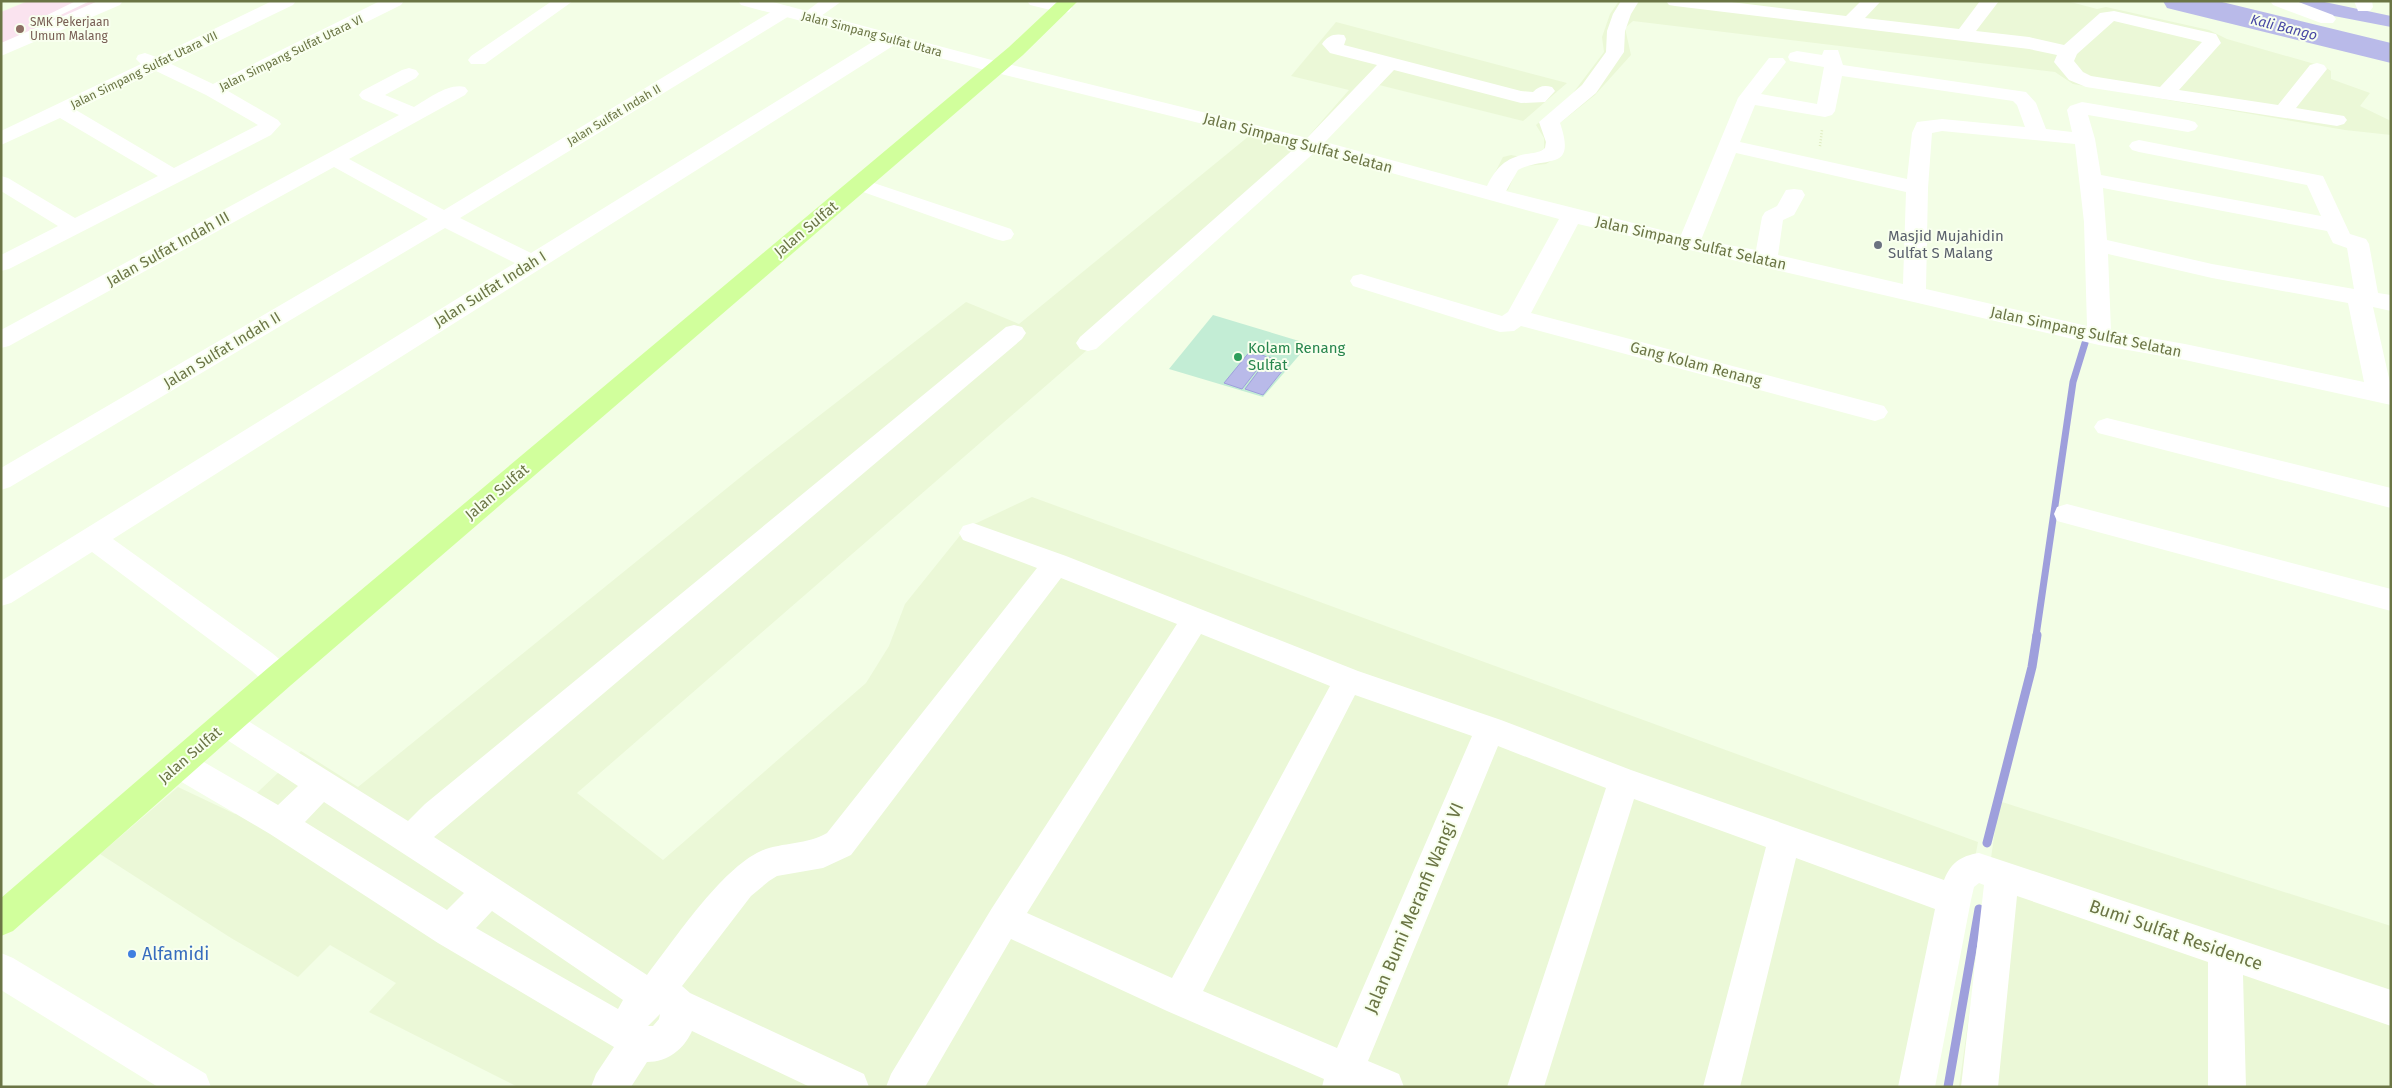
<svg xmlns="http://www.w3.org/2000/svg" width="2392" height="1088" font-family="'Fira Sans',sans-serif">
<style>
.residential{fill:#ebf8d7}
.education{fill:#fae3ef}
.green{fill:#c3edd5}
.water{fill:#b9bae9;stroke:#9e9fdc}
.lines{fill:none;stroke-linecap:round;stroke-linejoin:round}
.stream-far1{stroke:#9e9fdc;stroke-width:7}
.stream{stroke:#9e9fdc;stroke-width:9}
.canal{fill:#b9bae9;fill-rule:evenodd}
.river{fill:#b9bae9;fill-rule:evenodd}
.path{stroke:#cddb9e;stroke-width:2.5;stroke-dasharray:0.5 2.5;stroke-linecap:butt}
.service{fill:#fff;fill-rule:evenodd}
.minor{fill:#fff;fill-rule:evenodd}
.tertiary{fill:#fff;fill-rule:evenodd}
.primary{fill:#d1ff9c;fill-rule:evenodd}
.education-dot{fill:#8d6e63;stroke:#f8ffee;stroke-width:2}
.worship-dot{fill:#6b7280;stroke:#f8ffee;stroke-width:2}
.leisure-dot{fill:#2e9e5b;stroke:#f8ffee;stroke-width:2}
.shop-dot{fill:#3f7fe0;stroke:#f8ffee;stroke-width:2}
.labels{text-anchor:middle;stroke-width:4;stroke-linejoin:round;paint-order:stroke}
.far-education-label{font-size:12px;fill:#785e54;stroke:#f8ffee;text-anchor:start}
.far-street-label{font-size:12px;fill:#6b7545;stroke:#f8ffee}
.far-water-label{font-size:14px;font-style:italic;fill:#4848a5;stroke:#f8ffee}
.street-label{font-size:15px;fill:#6b7545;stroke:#f8ffee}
.worship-label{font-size:15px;fill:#5b616d;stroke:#f8ffee;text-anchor:start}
.leisure-label{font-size:15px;fill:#27864d;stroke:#f8ffee;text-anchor:start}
.near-street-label{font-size:18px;fill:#6b7545;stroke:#f8ffee}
.near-shop-label{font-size:18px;fill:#366cbe;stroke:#f8ffee;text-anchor:start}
</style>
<rect width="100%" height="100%" fill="#f3fee6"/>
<path class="residential" d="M 1619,1 L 2067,1 L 2097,9 L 2106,7 L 2209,30 L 2227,39 L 2325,67 L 2331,71 L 2331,79 L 2370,93 L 2360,106 L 2391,121 L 2391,135 L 2345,130 L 2073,84 L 2055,72 L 1633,21 L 1625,28 L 1631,55 L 1595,95 L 1560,123 L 1559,156 L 1546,164 L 1518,167 L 1508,190 L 1488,186 L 1503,157 L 1511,155 L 1527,158 L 1544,149 L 1544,138 L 1536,125 L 1573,93 L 1604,52 L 1602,37 L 1610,14 Z
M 1336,22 L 1567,83 L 1523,121 L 1379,85 L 1306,139 L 1349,90 L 1291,76 Z
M 1249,136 L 1315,152 L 577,793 L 663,860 L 866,683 L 889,646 L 905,604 L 966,528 L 1032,497 L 1978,842 L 1932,1087 L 518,1087 L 369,1012 L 396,983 L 330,945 L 298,977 L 231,938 L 100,854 L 178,787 L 235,814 L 301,751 L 358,787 L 753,467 L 966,302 L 1019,324 Z
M 1999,801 L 2391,926 L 2391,1087 L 1959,1087 Z"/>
<path class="education" d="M 28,1 L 103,1 L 1,45 L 1,12 Z"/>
<path class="green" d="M 1213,315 L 1309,344 L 1263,397 L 1169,369 Z"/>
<path class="water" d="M 1251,350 L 1267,357 L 1242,389 L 1224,383 Z
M 1269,357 L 1287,365 L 1263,395 L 1245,389 Z"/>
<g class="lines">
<path class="stream-far1" d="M 2036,636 L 2073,382 L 2085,343"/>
<path class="stream" d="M 1987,843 L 2032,667 L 2037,635
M 1948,1087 L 1979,909"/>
<path class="canal" d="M 2291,1 L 2320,1 L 2391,16 L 2391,27 L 2334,16 L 2294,5 Z"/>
<path class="river" d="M 2163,1 L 2218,1 L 2391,43 L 2391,63 L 2167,8 Z"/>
<path class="path" d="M 1820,146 L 1822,130"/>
<path class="service" d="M 76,1 L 90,1 L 46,22 L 38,22 L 37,20 Z"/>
<path class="minor" d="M 98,1 L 123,1 L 120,5 L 1,56 L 1,43 Z
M 272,1 L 296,1 L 293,5 L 171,64 L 213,84 L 380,1 L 404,1 L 401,5 L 228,91 L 278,120 L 281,124 L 271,135 L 9,269 L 1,271 L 1,255 L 58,226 L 1,191 L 1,176 L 8,178 L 75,218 L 158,176 L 60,118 L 1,145 L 1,131 L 141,64 L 136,59 L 138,55 L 145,53 L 156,57 ZM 156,71 L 206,95 L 258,125 L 174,168 L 76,110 Z
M 552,1 L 573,1 L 485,64 L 471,64 L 468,60 L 471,56 Z
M 820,1 L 842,1 L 814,21 L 802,21 L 799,17 Z
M 1027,1 L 1058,1 L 1069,4 L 1072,8 L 1069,12 L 1063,13 L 1030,5 Z
M 1621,1 L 1639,1 L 1631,14 L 1625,31 L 1624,52 L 1596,93 L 1560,123 C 1577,173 1546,155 1518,170 L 1506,191 L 1681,235 L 1738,98 L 1769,58 L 1783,58 L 1786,62 L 1761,94 L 1817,104 L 1824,67 L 1790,61 L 1788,57 L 1790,53 L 1797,51 L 1822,55 L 1824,50 L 1838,50 L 1843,65 L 2026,92 L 2036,103 L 2046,129 L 2072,132 L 2067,110 L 2070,106 L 2082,102 L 2188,120 L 2195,122 L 2198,126 L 2195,130 L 2188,132 L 2088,115 L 2095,139 L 2101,175 L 2321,216 L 2307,185 L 2139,152 L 2132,150 L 2129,146 L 2132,142 L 2139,140 L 2323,176 L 2350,234 L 2366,239 L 2369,244 L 2378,293 L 2391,295 L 2391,311 L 2373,307 L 2391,387 L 2391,405 L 2185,360 L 2099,345 L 1578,224 L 1531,313 L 1884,406 L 1888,412 L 1884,418 L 1875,421 L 1521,326 L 1514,331 L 1500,332 L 1353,286 L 1350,281 L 1353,276 L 1361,274 L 1502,316 L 1508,312 L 1559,219 L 1315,152 L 1096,349 L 1088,351 L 1080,349 L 1076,343 L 1080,337 L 1296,147 L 989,71 L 986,67 L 989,63 L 996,61 L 1307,138 L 1377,65 L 1330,53 L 1322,44 C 1327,36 1334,33 1344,35 L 1346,39 L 1344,45 L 1521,91 L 1533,92 C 1539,86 1544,85 1552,87 L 1555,91 L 1545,102 L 1521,103 L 1394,70 L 1325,142 L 1487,186 C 1496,168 1505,158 1526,154 C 1533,153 1539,153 1545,148 L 1546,142 L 1539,122 L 1582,85 L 1606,52 L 1607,31 L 1613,14 ZM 1842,76 L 2013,101 L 2017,105 L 2025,127 L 1942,119 L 1917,122 L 1912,133 L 1907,179 L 1740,142 L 1755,105 L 1825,117 L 1832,115 L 1835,111 ZM 1942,131 L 2075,144 L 2084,222 L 2087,326 L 1926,289 L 1928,188 L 1932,133 ZM 1736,153 L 1906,192 L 1903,284 L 1778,255 L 1783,220 L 1794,215 L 1805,195 L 1802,190 L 1794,189 L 1786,190 L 1777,206 L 1765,212 L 1762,217 L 1756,250 L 1701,240 ZM 2103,188 L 2327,231 L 2333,243 L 2347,248 L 2354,289 L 2212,264 L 2107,240 ZM 2108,254 L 2212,278 L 2348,303 L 2364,382 L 2185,344 L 2111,331 Z
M 1666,1 L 1723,1 L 1846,16 L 1861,1 L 1881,1 L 1865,18 L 1959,29 L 1980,1 L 1999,1 L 1976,31 L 2029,37 L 2064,45 L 2100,13 L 2114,11 L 2216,34 L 2221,43 L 2179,90 L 2278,105 L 2310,65 L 2317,63 L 2324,65 L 2327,69 L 2296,108 L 2344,116 L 2347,120 L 2344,124 L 2337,126 L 2086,87 L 2069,80 L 2054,62 L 2057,55 L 2029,49 L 1675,6 L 1669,5 ZM 2114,21 L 2202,42 L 2160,87 L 2091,76 L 2083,72 L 2074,61 L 2077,54 Z
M 2270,1 L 2296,1 L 2333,15 L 2336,19 L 2333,23 L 2321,23 L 2273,5 Z
M 2354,1 L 2372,1 L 2373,7 L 2370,11 L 2358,11 Z
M 785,6 L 791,7 L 794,11 L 791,15 L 460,218 L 531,253 L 882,36 L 896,36 L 898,40 L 896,44 L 113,539 L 272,653 L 290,668 L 294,677 L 290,686 C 271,692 265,683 252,671 L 92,552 L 11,603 L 1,606 L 1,581 L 515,263 L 445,228 L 10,487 L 1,490 L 1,468 L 428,219 L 334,167 L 9,346 L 1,348 L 1,330 L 399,115 L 362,99 L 359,95 L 362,91 L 402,70 L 409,68 L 416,70 L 419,74 L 416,78 L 385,95 L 414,107 C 428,99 448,83 465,87 L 468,91 L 465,95 L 349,159 L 444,210 L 779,7 Z
M 859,178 L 1011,229 L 1014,234 L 1011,239 L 1003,241 L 995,239 L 852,188 L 848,184 L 852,180 Z
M 1014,325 L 1022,327 L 1026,333 L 1022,339 L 434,837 L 647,975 C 675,939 721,869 761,851 C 782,842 807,845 827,833 L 1037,568 L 963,540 L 959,533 L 963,526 L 973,523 L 1066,556 L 1358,671 L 1501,720 L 1631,770 L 1944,880 C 1951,863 1960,856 1979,853 L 2391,990 L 2391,1026 L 2243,975 L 2246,1087 L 2208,1087 L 2208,962 L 2017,896 L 1998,1087 L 1961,1087 L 1984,885 L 1979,883 L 1974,887 L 1971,900 L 1935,1087 L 1898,1087 L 1935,909 L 1796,858 L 1740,1087 L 1703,1087 L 1766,847 L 1634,799 L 1544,1087 L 1507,1087 L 1606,788 L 1498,746 L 1368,1061 L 1399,1074 L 1404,1087 L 1322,1087 L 1324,1079 L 1167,1011 L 1011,939 L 925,1087 L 886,1087 L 891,1074 L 992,908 L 1177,624 L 1061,578 L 851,855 L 823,868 L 777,876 L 769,881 L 751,896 L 682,986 L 690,993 L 864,1074 L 869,1087 L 810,1087 L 692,1031 C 684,1049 668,1062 647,1062 L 631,1087 L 591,1087 L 596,1074 L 614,1047 L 438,943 L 270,834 L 168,774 L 163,764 L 168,754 L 179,750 L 190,754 L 278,805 L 298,786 L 215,732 L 211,723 L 215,714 L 226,710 L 237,714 L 408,821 L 425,804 L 1006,327 ZM 1201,634 L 1330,686 L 1172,978 L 1027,913 ZM 1355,695 L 1472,736 L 1337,1048 L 1203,991 ZM 324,802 L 464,893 L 447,910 L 305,822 ZM 492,911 L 623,1000 L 618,1009 L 476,928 ZM 660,1014 L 659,1019 L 653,1026 L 648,1026 Z
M 2107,418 L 2391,488 L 2391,508 L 2098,433 L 2094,427 L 2098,421 Z
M 2067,504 L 2391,589 L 2391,611 L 2057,521 L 2054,514 L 2057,507 Z
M 1,953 L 13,958 L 206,1074 L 211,1087 L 158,1087 L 1,990 Z"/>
<path class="tertiary" d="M 738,1 L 769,1 L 1003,63 L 1006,67 L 1003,71 L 996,73 L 741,5 Z"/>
<path class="primary" d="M 1058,1 L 1078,1 L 1023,55 L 290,686 L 13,931 L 1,936 L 1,898 L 268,668 L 1009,47 Z"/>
</g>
<circle class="education-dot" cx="20" cy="29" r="5"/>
<circle class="worship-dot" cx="1878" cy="245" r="5"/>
<circle class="leisure-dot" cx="1238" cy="357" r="5"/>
<circle class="shop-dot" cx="132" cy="954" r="5"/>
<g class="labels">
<g class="far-education-label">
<text x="30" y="26">SMK Pekerjaan<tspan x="30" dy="14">Umum Malang</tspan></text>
</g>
<g class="far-street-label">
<text transform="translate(872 34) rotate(15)" y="4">Jalan Simpang Sulfat Utara</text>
<text transform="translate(291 53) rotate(-26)" y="4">Jalan Simpang Sulfat Utara VI</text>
<text transform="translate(144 70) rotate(-26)" y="4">Jalan Simpang Sulfat Utara VII</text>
<text transform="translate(614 115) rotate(-31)" y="4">Jalan Sulfat Indah II</text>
</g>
<g class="far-water-label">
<text transform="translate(2284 27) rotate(14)" y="5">Kali Bango</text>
</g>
<g class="street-label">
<text transform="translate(1298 143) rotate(15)" y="5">Jalan Simpang Sulfat Selatan</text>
<text transform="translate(806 229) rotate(-40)" y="5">Jalan Sulfat</text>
<text transform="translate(1691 243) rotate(13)" y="5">Jalan Simpang Sulfat Selatan</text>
<text transform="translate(168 249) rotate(-29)" y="5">Jalan Sulfat Indah III</text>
<text transform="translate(490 289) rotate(-32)" y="5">Jalan Sulfat Indah I</text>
<text transform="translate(2086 332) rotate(12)" y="5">Jalan Simpang Sulfat Selatan</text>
<text transform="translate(222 350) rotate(-31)" y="5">Jalan Sulfat Indah II</text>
<text transform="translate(1696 364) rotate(15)" y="5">Gang Kolam Renang</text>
<text transform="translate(497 492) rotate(-40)" y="5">Jalan Sulfat</text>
<text transform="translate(190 755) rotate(-41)" y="5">Jalan Sulfat</text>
</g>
<g class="worship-label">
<text x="1888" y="241">Masjid Mujahidin<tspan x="1888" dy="17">Sulfat S Malang</tspan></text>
</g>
<g class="leisure-label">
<text x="1248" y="353">Kolam Renang<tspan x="1248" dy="17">Sulfat</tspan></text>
</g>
<g class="near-street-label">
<text transform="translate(1414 908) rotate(-67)" y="6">Jalan Bumi Meranfi Wangi VI</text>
<text transform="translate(2176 935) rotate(19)" y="6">Bumi Sulfat Residence</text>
</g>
<g class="near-shop-label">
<text x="142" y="960">Alfamidi</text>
</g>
</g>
<rect width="2392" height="1088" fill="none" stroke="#6b7545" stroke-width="5"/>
</svg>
